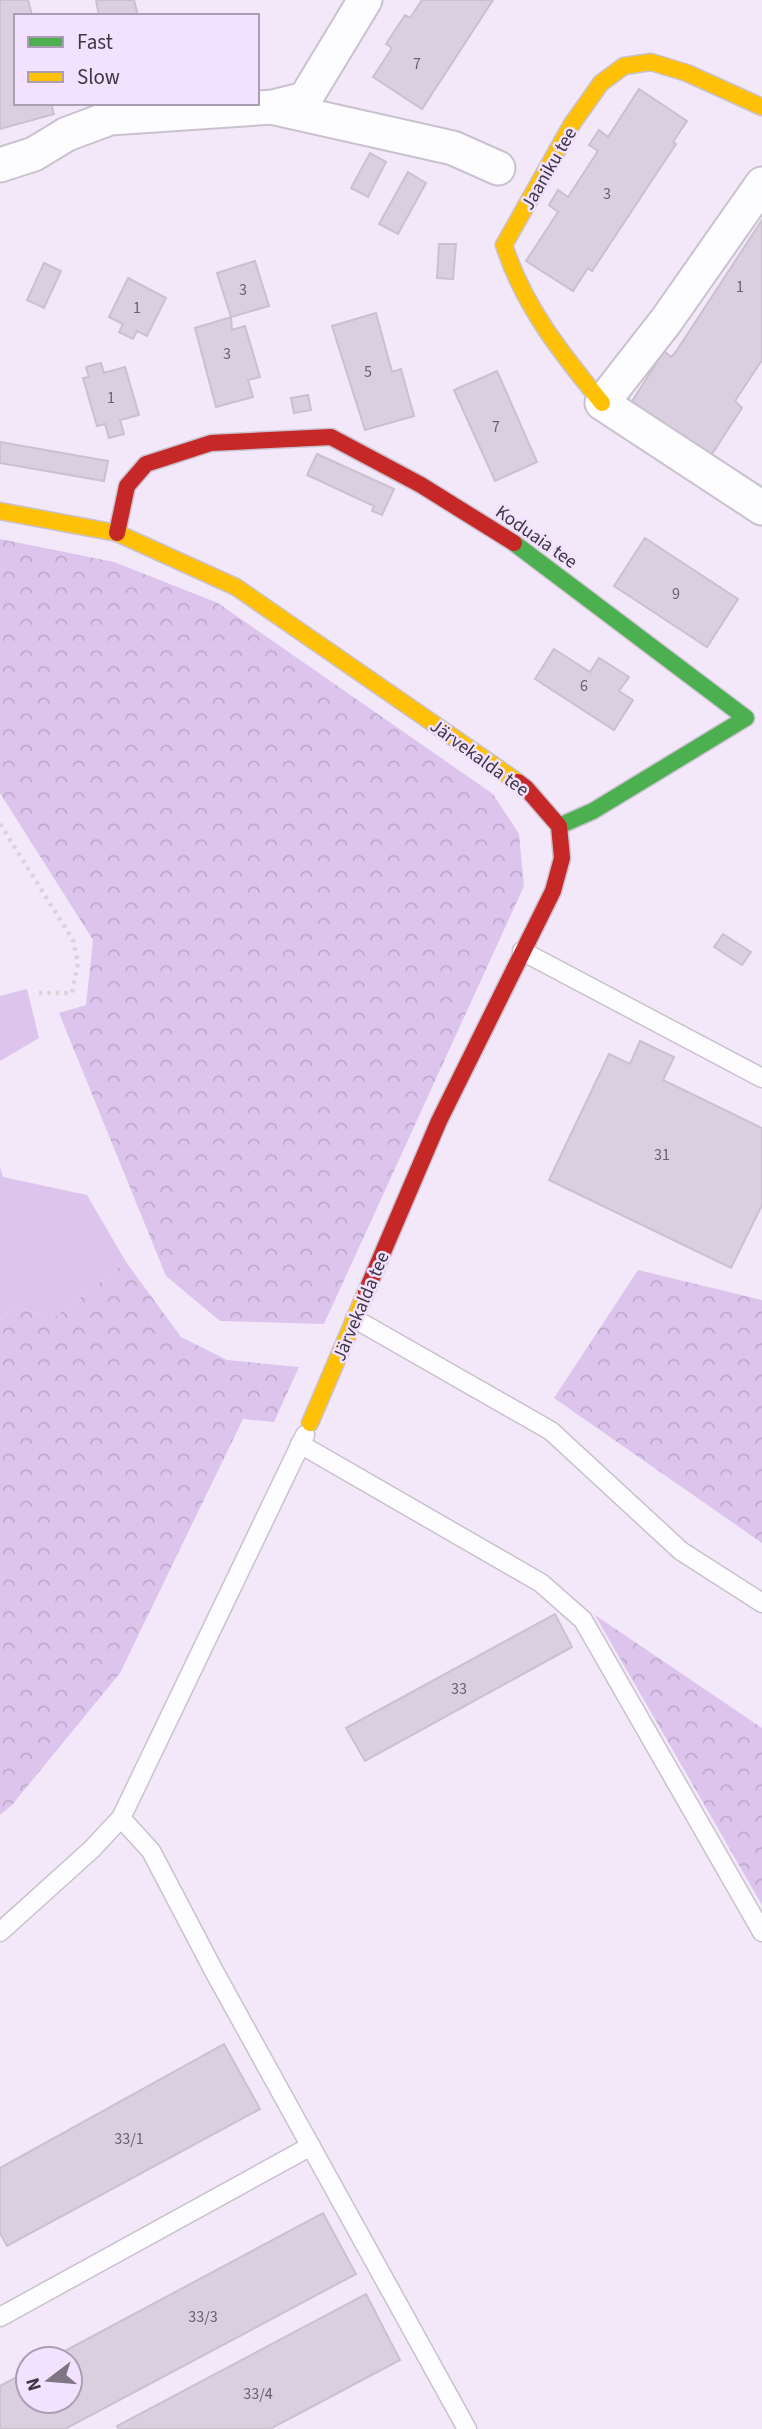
<svg xmlns="http://www.w3.org/2000/svg" width="762" height="2429" font-family="'Source Sans 3',sans-serif">
<style>
.green{fill:#ddc4ed}
.forest{fill:url(#forest-crowns)}
.building{fill:#dacfe1;stroke:#c9c1ce;stroke-width:2}
.lines{fill:none;stroke-linecap:round;stroke-linejoin:round}
.lane-casing{stroke:#c9c2ce;stroke-width:21}
.street-casing{stroke:#c9c2ce;stroke-width:37}
.fast-casing{stroke:#c9c2ce;stroke-width:19}
.slow-casing{stroke:#c9c2ce;stroke-width:19}
.jam-casing{stroke:#c9c2ce;stroke-width:19}
.path{stroke:#d8d5da;stroke-width:4.5;stroke-dasharray:3.5 5;stroke-linecap:butt}
.lane{stroke:#fdfcfe;stroke-width:18}
.street{stroke:#fdfcfe;stroke-width:33}
.fast{stroke:#4caf50;stroke-width:16}
.slow{stroke:#ffc107;stroke-width:16}
.jam{stroke:#c62828;stroke-width:16}
.labels{text-anchor:middle;stroke-width:5;stroke-linejoin:round;paint-order:stroke}
.number-label{font-size:16px;fill:#69616f}
.street-label{font-size:19px;fill:#3f3844;stroke:#f3e2ff}
</style>
<defs>
<pattern id="forest-crowns" width="20" height="18" patternUnits="userSpaceOnUse" patternTransform="scale(1.75)"><rect width="20" height="18" fill="#ddc4ed"/><path d="M2 6a3 3 0 1 1 6 0M12 15a3 3 0 1 1 6 0" fill="none" stroke="#bfa9cc"/></pattern>
</defs>
<rect width="100%" height="100%" fill="#f2e8f9"/>
<path class="green" d="M 27,989 L 39,1038 L 0,1061 L 0,996 Z
M 0,1167 L 3,1177 L 87,1195 L 126,1262 L 51,1320 L 16,1305 L 0,1320 Z"/>
<path class="forest" d="M 0,539 L 114,562 L 218,603 L 493,794 L 519,834 L 524,886 L 324,1324 L 220,1321 L 166,1276 L 59,1013 L 86,1005 L 93,940 L 0,793 Z
M 126,1262 L 181,1337 L 227,1360 L 299,1367 L 274,1422 L 243,1419 L 120,1673 L 12,1805 L 0,1815 L 0,1320 L 16,1305 L 51,1320 Z
M 638,1270 L 762,1300 L 762,1543 L 554,1398 Z
M 595,1615 L 762,1728 L 762,1905 Z"/>
<path class="building" d="M 0,0 L 28,0 L 32,15 L 38,14 L 38,16 L 16,16 L 16,103 L 51,103 L 54,114 L 0,129 Z
M 96,0 L 134,0 L 138,16 L 99,16 Z
M 422,0 L 493,0 L 422,109 L 373,77 L 392,48 L 386,44 L 405,15 L 410,18 Z
M 639,89 L 687,121 L 673,142 L 676,144 L 592,271 L 588,268 L 573,291 L 526,261 L 558,212 L 549,205 L 558,190 L 568,197 L 598,151 L 589,145 L 599,130 L 608,137 Z
M 370,153 L 386,162 L 368,197 L 351,188 Z
M 408,172 L 426,183 L 398,234 L 379,224 Z
M 762,220 L 762,360 L 735,401 L 742,408 L 710,457 L 631,403 L 664,351 L 671,357 L 675,353 Z
M 439,244 L 456,244 L 453,279 L 437,278 Z
M 255,261 L 269,306 L 231,317 L 217,273 Z
M 44,263 L 61,271 L 44,308 L 27,300 Z
M 128,278 L 166,298 L 147,336 L 137,331 L 133,339 L 119,332 L 123,324 L 109,317 Z
M 376,313 L 392,372 L 401,369 L 414,416 L 365,430 L 332,326 Z
M 231,317 L 232,330 L 245,326 L 260,377 L 248,380 L 253,397 L 216,407 L 195,328 Z
M 101,363 L 104,373 L 125,367 L 139,415 L 120,420 L 124,434 L 109,438 L 105,424 L 97,426 L 83,378 L 89,377 L 86,367 Z
M 497,371 L 537,462 L 495,481 L 454,390 Z
M 308,395 L 311,410 L 294,413 L 291,398 Z
M 0,442 L 108,461 L 104,481 L 0,463 Z
M 317,454 L 394,489 L 382,515 L 372,511 L 374,506 L 307,475 Z
M 645,538 L 738,599 L 707,647 L 614,586 Z
M 554,649 L 590,672 L 599,658 L 629,677 L 619,691 L 633,700 L 614,730 L 535,679 Z
M 723,934 L 751,952 L 742,965 L 714,947 Z
M 640,1041 L 674,1057 L 663,1080 L 762,1128 L 762,1205 L 731,1268 L 549,1180 L 609,1054 L 630,1064 Z
M 555,1614 L 572,1647 L 365,1761 L 346,1728 Z
M 224,2044 L 260,2109 L 7,2246 L 0,2233 L 0,2168 Z
M 323,2213 L 356,2274 L 65,2429 L 0,2429 L 0,2386 L 28,2371 L 28,2401 L 70,2401 L 70,2359 L 50,2359 Z
M 366,2294 L 400,2360 L 270,2429 L 119,2429 L 117,2426 Z"/>
<g class="lines">
<defs>
<path id="lane" d="M 522,951 L 762,1078
M 355,1319 L 551,1431 L 681,1551 L 762,1603
M 300,1444 L 541,1583 L 583,1620 L 762,1932
M 121,1818 L 151,1851 L 215,1973 L 467,2429
M 0,1932 L 92,1849 L 121,1818 L 305,1435
M 0,2317 L 311,2146"/>
<path id="street" d="M 275,108 L 453,148 L 498,168
M 0,165 L 34,154 L 67,134 L 110,118 L 273,107 L 305,99 L 365,0
M 762,184 L 666,321 L 602,403 L 762,508"/>
<path id="fast" d="M 514,543 L 746,718 L 593,811 L 559,826"/>
<path id="slow" d="M 602,403 C 562,354 524,307 504,245 L 572,124 L 601,83 L 624,66 L 651,62 L 687,73 L 762,107
M 0,511 L 117,533 L 236,587 L 518,782
M 310,1423 L 366,1292"/>
<path id="jam" d="M 117,533 L 127,486 L 146,464 L 211,443 L 331,437 L 421,485 L 514,543
M 366,1292 L 439,1121 L 553,891 L 562,858 L 559,826 L 526,788 L 518,782"/>
</defs>
<use href="#lane" class="lane-casing"/>
<use href="#street" class="street-casing"/>
<use href="#fast" class="fast-casing"/>
<use href="#slow" class="slow-casing"/>
<use href="#jam" class="jam-casing"/>
<path class="path" d="M 0,824 L 73,940 L 78,963 L 72,993 L 39,993"/>
<use href="#lane" class="lane"/>
<use href="#street" class="street"/>
<use href="#fast" class="fast"/>
<use href="#slow" class="slow"/>
<use href="#jam" class="jam"/>
</g>
<g class="labels">
<g class="number-label">
<text x="417" y="69">7</text>
<text x="607" y="199">3</text>
<text x="740" y="292">1</text>
<text x="243" y="295">3</text>
<text x="137" y="313">1</text>
<text x="227" y="359">3</text>
<text x="368" y="377">5</text>
<text x="111" y="403">1</text>
<text x="496" y="432">7</text>
<text x="676" y="599">9</text>
<text x="584" y="691">6</text>
<text x="662" y="1160">31</text>
<text x="459" y="1694">33</text>
<text x="129" y="2144">33/1</text>
<text x="203" y="2322">33/3</text>
<text x="258" y="2399">33/4</text>
</g>
<g class="street-label">
<text transform="translate(548 168) rotate(-60)" y="7">Jaaniku tee</text>
<text transform="translate(537 536) rotate(35)" y="7">Koduaia tee</text>
<text transform="translate(480 757) rotate(36)" y="7">Järvekalda tee</text>
<text transform="translate(360 1306) rotate(-67)" y="7">Järvekalda tee</text>
</g>
</g>
<rect x="14" y="14" width="245" height="91" fill="#f3e2ff" stroke="#ab9eb4" stroke-width="2"/>
<rect x="28" y="37" width="35" height="10" fill="#4caf50" stroke="#ab9eb4" stroke-width="2"/>
<text x="77" y="49" font-size="21" fill="#3f3844">Fast</text>
<rect x="28" y="72" width="35" height="10" fill="#ffc107" stroke="#ab9eb4" stroke-width="2"/>
<text x="77" y="84" font-size="21" fill="#3f3844">Slow</text>
<g transform="translate(49 2380) rotate(254)"><circle r="33" fill="#f3e2ff" stroke="#ab9eb4" stroke-width="2"/>
<path d="M0-5L12 26L0 18L-12 26Z" fill="#7e7683"/>
<text y="-10" font-size="19" font-weight="bold" text-anchor="middle" fill="#3f3844">N</text>
</g>
</svg>
